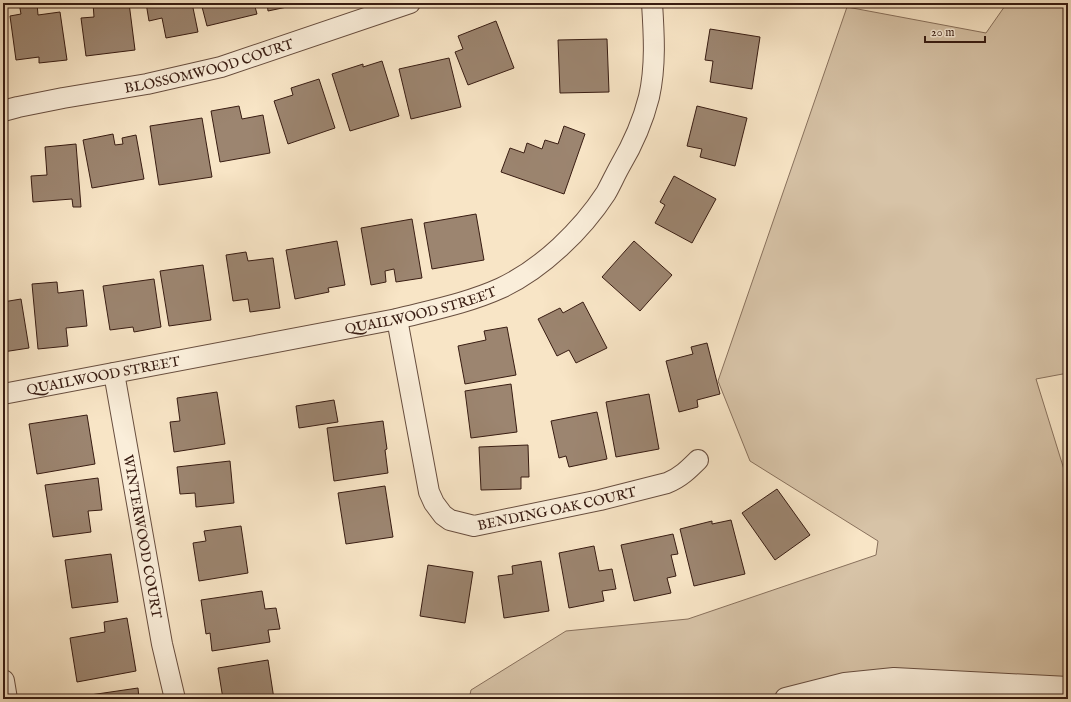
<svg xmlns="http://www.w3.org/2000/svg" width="1071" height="702" font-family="'IM FELL English',serif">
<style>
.green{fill:#d7c3a7;stroke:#88705c}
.building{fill:#9c8570;stroke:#381c12}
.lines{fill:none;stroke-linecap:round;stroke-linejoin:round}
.minor-casing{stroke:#684e3f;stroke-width:22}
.tertiary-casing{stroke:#684e3f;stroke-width:24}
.minor{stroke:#faeeda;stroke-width:20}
.tertiary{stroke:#faeeda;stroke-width:22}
.labels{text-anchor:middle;stroke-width:4;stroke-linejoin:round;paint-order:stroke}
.street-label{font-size:14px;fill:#381c12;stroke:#faeeda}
</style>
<rect width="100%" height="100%" fill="#f8e5c6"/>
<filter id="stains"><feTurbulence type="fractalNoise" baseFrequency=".005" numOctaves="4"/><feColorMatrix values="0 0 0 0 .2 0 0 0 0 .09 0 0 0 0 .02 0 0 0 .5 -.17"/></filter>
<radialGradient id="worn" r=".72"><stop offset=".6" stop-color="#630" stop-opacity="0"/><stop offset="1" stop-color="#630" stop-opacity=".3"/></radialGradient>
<path class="green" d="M 1007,3 L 1068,3 L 1068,373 L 1036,379 L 1066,476 L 1068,476 L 1068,688 L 786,699 L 469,699 L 471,690 L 566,631 L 688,619 L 876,555 L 878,541 L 750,461 L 718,381 L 847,7 L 986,33 Z"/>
<path class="building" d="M 19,3 L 37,3 L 38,15 L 60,12 L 67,60 L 39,63 L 39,57 L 16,60 L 10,16 L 21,14 Z
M 93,3 L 129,3 L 135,50 L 86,56 L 81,18 L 94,17 Z
M 146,3 L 192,3 L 198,32 L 166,38 L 162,18 L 149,21 Z
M 201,3 L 254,3 L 257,14 L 207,26 Z
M 267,3 L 306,3 L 268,11 Z
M 496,21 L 514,68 L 468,85 L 455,52 L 463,49 L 458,36 Z
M 710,29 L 760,37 L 752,89 L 710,82 L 713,61 L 705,60 Z
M 607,39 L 609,92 L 560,93 L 558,40 Z
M 449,58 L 461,107 L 411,119 L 399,69 Z
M 382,61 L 399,116 L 350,131 L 332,74 L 363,64 L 363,67 Z
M 319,79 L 335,128 L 288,144 L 274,101 L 293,95 L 291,88 Z
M 239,106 L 242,119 L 263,115 L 270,153 L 220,162 L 211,111 Z
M 697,106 L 747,118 L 735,166 L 700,157 L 702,149 L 687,146 Z
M 202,118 L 212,177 L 159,185 L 150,126 Z
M 564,126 L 585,134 L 564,194 L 501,172 L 510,148 L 524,153 L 527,143 L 542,149 L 545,140 L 558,144 Z
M 113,134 L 115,145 L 123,144 L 122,138 L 136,135 L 144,179 L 92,188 L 83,140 Z
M 76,144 L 81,207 L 73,207 L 72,199 L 33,202 L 31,176 L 47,175 L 45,147 Z
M 674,176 L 716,199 L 692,243 L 655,223 L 665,205 L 660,202 Z
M 3,199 L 7,217 L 3,218 Z
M 476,214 L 484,260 L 432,269 L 424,223 Z
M 412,219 L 422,278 L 396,282 L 394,269 L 385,271 L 386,282 L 371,285 L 361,228 Z
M 337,241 L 345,285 L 328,288 L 329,292 L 295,299 L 286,250 Z
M 634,241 L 672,275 L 640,311 L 602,277 Z
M 246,252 L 248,261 L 273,258 L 280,308 L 250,312 L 248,299 L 233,301 L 226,255 Z
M 203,265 L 211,320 L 169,326 L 160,271 Z
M 154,279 L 161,327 L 134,332 L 133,327 L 110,330 L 103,286 Z
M 57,282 L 58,293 L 83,290 L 87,326 L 66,328 L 68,346 L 38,349 L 32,284 Z
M 21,299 L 29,348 L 3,352 L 3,302 Z
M 583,302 L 607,348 L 576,363 L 569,350 L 557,356 L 538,319 L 560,308 L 563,313 Z
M 507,327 L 516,375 L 465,384 L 458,346 L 486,340 L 484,331 Z
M 707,343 L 720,394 L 697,400 L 698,407 L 679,412 L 666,361 L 693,354 L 691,347 Z
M 511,384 L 517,432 L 471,438 L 465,391 Z
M 217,392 L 225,444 L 174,452 L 170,422 L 180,421 L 177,398 Z
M 649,394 L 659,449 L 616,457 L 606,402 Z
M 334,400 L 338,422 L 299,428 L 296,406 Z
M 597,412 L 607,459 L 569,467 L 566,456 L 559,458 L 551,421 Z
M 87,415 L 95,464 L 37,474 L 29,424 Z
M 383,421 L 387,449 L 385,450 L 388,473 L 334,481 L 327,428 Z
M 528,445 L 529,477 L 521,477 L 521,489 L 481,490 L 479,447 Z
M 230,461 L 234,503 L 196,507 L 195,493 L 180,494 L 177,467 Z
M 98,478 L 102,510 L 88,511 L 91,532 L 53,537 L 45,485 Z
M 385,486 L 393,537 L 346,544 L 338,493 Z
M 777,489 L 810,535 L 775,560 L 742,513 Z
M 731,520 L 745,574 L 694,586 L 680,529 L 712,521 L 712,524 Z
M 241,526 L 248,573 L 199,581 L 193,543 L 206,541 L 204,531 Z
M 673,534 L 678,554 L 671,555 L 676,576 L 667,578 L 671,593 L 634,601 L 621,545 Z
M 594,546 L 599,571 L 612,569 L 616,589 L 602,591 L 604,601 L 569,608 L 559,553 Z
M 111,554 L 118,602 L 72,608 L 65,560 Z
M 541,561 L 549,611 L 504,618 L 498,576 L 513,574 L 512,566 Z
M 428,565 L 473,572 L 465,623 L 420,616 Z
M 262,591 L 265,609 L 276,608 L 280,629 L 268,630 L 270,642 L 212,651 L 210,633 L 206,634 L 201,600 Z
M 127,618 L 136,671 L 77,682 L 70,638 L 105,632 L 104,622 Z
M 268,660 L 274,699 L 223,699 L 218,668 Z
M 138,688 L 139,699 L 90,699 L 90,695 Z"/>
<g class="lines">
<defs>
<g id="minor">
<path id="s1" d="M 3,111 L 18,107 L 63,98 L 147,84 L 221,67 L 410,3"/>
<path id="s2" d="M 397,319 L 429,492 L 434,503 L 443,515 L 450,520 L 474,526 L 600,500 L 667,483 C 680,478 689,469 698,460"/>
<path id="s3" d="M 114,373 L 162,644 L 175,699"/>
<path id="s4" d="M 3,394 L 397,319 C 432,310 468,303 501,288 C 542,269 582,230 606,193 C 611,184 615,175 620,166 C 633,144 643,121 649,97 C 656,66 654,34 652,3"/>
</g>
<path id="tertiary" d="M 3,681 L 6,699
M 786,699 L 845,684 L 894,679 L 1068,688
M 848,699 C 891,692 935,696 979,699"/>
</defs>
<use href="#minor" class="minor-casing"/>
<use href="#tertiary" class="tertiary-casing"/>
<use href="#minor" class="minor"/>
<use href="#tertiary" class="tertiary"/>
</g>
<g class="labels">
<g class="street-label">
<text dy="5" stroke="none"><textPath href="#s1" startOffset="211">BLOSSOMWOOD COURT</textPath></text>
<text dy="5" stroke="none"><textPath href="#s4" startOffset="426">QUAILWOOD STREET</textPath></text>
<text dy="5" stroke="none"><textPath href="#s4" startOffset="102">QUAILWOOD STREET</textPath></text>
<text dy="5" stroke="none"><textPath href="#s2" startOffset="321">BENDING OAK COURT</textPath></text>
<text dy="5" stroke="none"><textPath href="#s3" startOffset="166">WINTERWOOD COURT</textPath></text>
</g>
</g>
<rect width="1071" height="702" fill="none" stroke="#f8e5c6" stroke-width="16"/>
<rect x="4" y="4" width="1063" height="694" fill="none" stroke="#381c12" stroke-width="2"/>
<rect x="8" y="8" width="1055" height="686" fill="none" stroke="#381c12"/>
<path d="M925 36v6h60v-6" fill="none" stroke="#381c12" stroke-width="2"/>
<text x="931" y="36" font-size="12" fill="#381c12" stroke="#faeeda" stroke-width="3" paint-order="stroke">20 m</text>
<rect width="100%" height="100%" filter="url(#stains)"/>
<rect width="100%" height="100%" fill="url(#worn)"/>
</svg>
